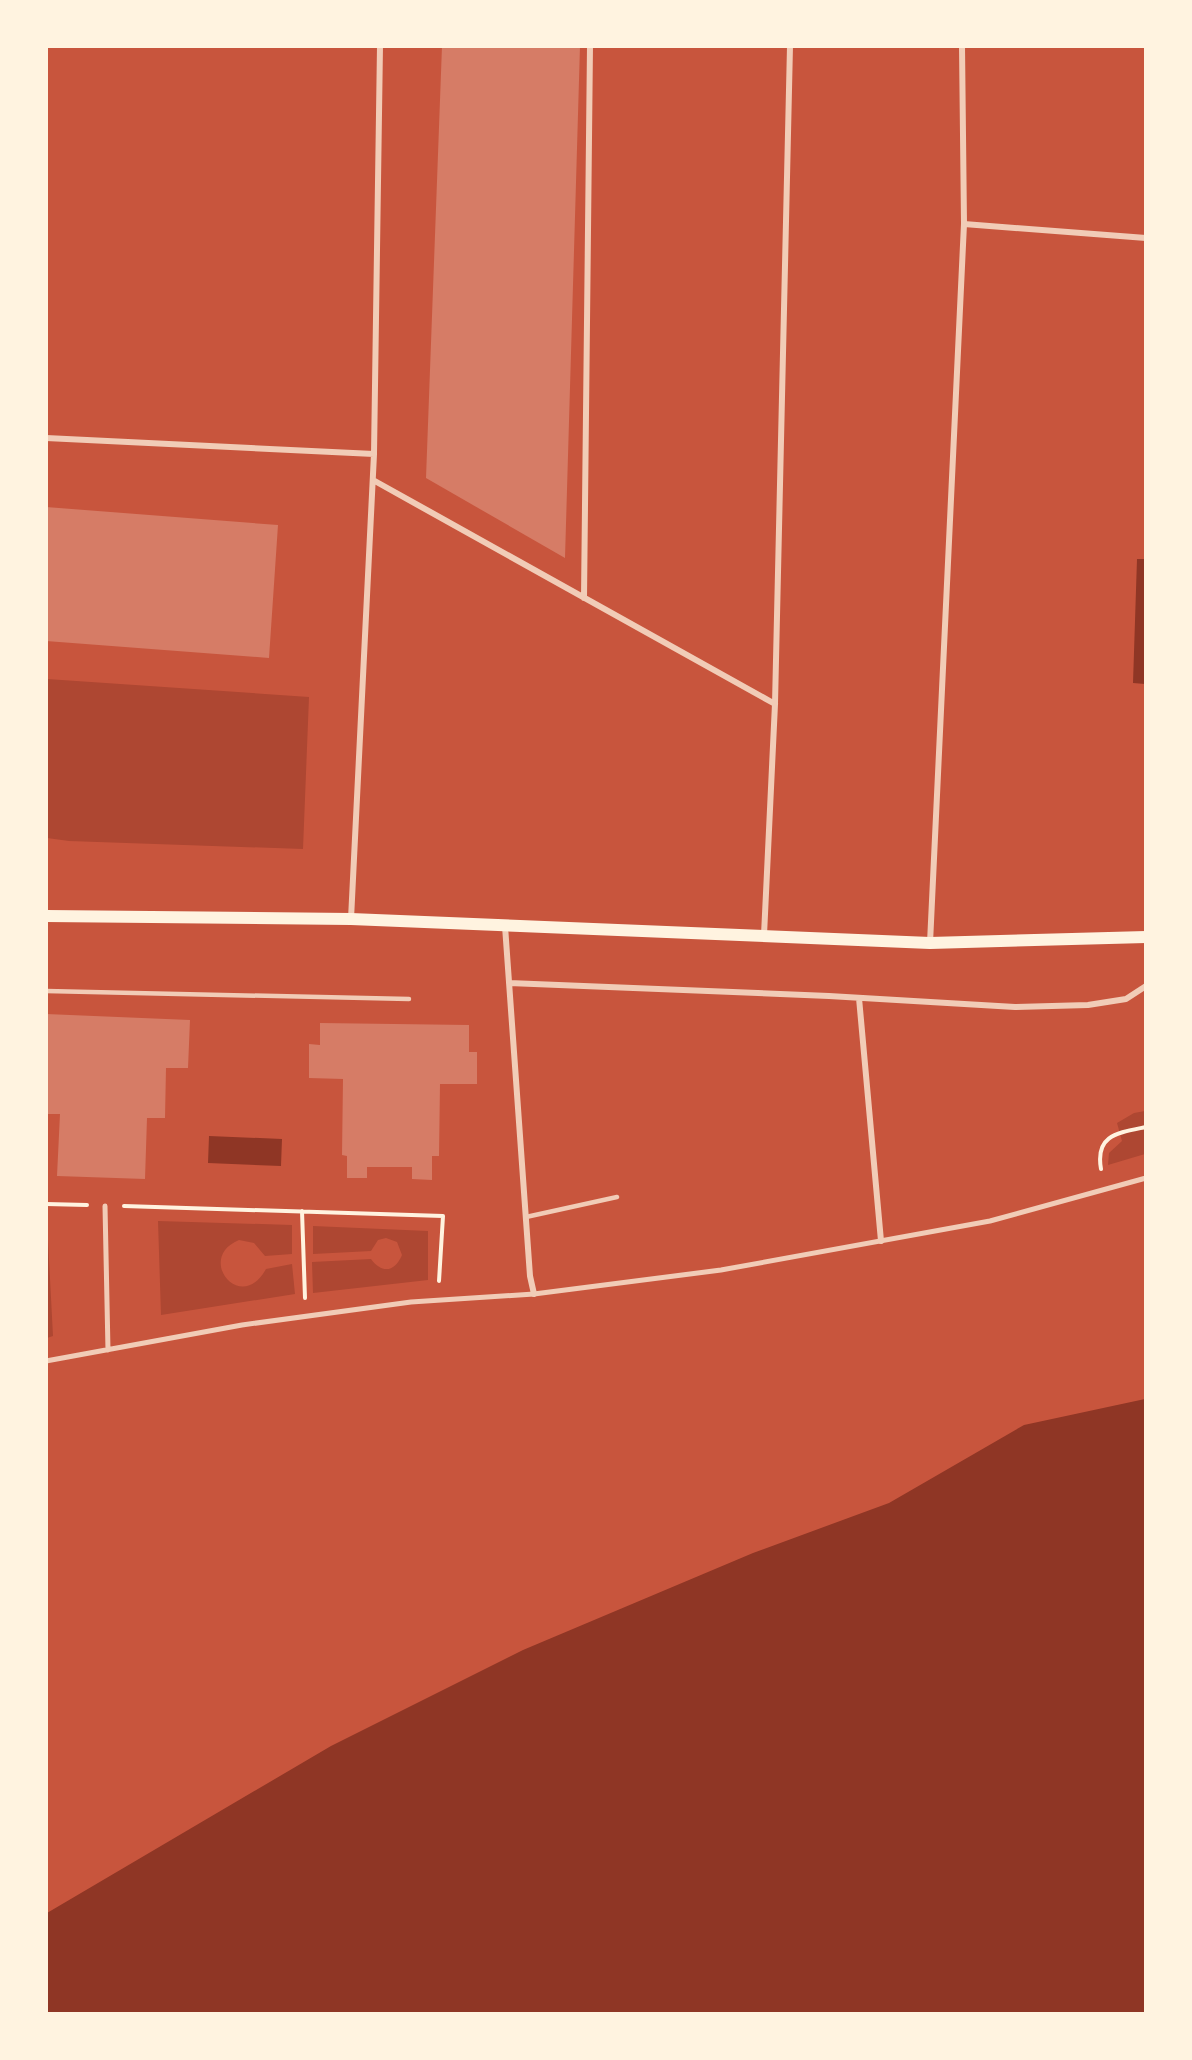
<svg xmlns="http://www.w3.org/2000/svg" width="1192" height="2060" font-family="Arial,sans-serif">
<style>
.green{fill:#ae4732}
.water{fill:#8f3625}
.building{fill:#d67c66}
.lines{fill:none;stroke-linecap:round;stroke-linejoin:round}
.path{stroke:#fff3e0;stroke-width:4}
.service{stroke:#f1ccb7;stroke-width:4.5}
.pedestrian{stroke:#f1ccb7;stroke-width:5}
.minor{stroke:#f1ccb7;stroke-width:6}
.secondary{stroke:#fff3e0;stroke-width:12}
</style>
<rect width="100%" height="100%" fill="#c8553d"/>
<path class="green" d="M 47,679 L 309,697 L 303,849 L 69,841 L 47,838 Z
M 1145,1111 L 1145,1154 L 1108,1165 L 1109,1153 L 1122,1141 L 1117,1123 L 1134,1113 Z
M 47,1221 L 53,1336 L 47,1338 L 46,1221 Z
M 158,1221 L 292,1225 L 292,1254 L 265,1256 L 254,1243 L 239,1240 C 195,1258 241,1315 266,1269 L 292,1264 L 295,1294 L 161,1315 Z
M 313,1226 L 428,1231 L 428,1280 L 313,1293 L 312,1262 L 371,1259 C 382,1274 395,1272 402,1255 L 397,1242 L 386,1238 L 378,1240 L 371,1251 L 313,1254 Z"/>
<path class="water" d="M 1137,559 L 1145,559 L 1145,684 L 1133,683 Z
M 209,1136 L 282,1139 L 281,1166 L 208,1163 Z
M 1145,1399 L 1145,2013 L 47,2013 L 47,1913 L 331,1746 L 523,1650 L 753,1553 L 889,1503 L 1024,1425 Z"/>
<path class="building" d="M 442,46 L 580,46 L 565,558 L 426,478 Z
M 46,507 L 278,525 L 269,658 L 46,641 Z
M 46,1014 L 190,1020 L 188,1068 L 166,1068 L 165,1118 L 147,1118 L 145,1179 L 57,1176 L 60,1114 L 46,1114 Z
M 320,1023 L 469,1025 L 469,1052 L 477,1052 L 477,1084 L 440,1084 L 439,1156 L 432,1156 L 432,1180 L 412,1179 L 412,1167 L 367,1167 L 367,1178 L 347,1178 L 347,1156 L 342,1155 L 343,1079 L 309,1078 L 309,1044 L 320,1045 Z"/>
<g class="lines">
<path class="path" d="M 1101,1169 C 1095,1135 1117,1133 1146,1127
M 46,1204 L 87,1205
M 124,1206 L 443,1216 L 439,1281
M 302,1211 L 305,1298"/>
<path class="service" d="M 46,991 L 409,999
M 526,1217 L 617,1197"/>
<path class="pedestrian" d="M 105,1206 L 108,1350
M 46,1361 L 242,1325 L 411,1302 L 534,1294 L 721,1270 L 990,1221 L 1146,1178"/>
<path class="minor" d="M 964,224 L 1146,238
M 46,438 L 374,454
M 373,480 L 775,704
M 584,598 L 590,46
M 351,919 L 374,454 L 380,46
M 505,926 L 530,1276 L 534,1294
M 764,935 L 775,704 L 790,46
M 930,943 L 964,224 L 962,46
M 509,983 L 829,996 L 1015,1007 L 1088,1005 L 1126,999 L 1146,986
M 859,998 L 881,1241"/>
<path class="secondary" d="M 46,916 L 351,919 L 930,943 L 1146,937"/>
</g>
<rect width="1192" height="2060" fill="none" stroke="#fff3e0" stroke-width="96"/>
</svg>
